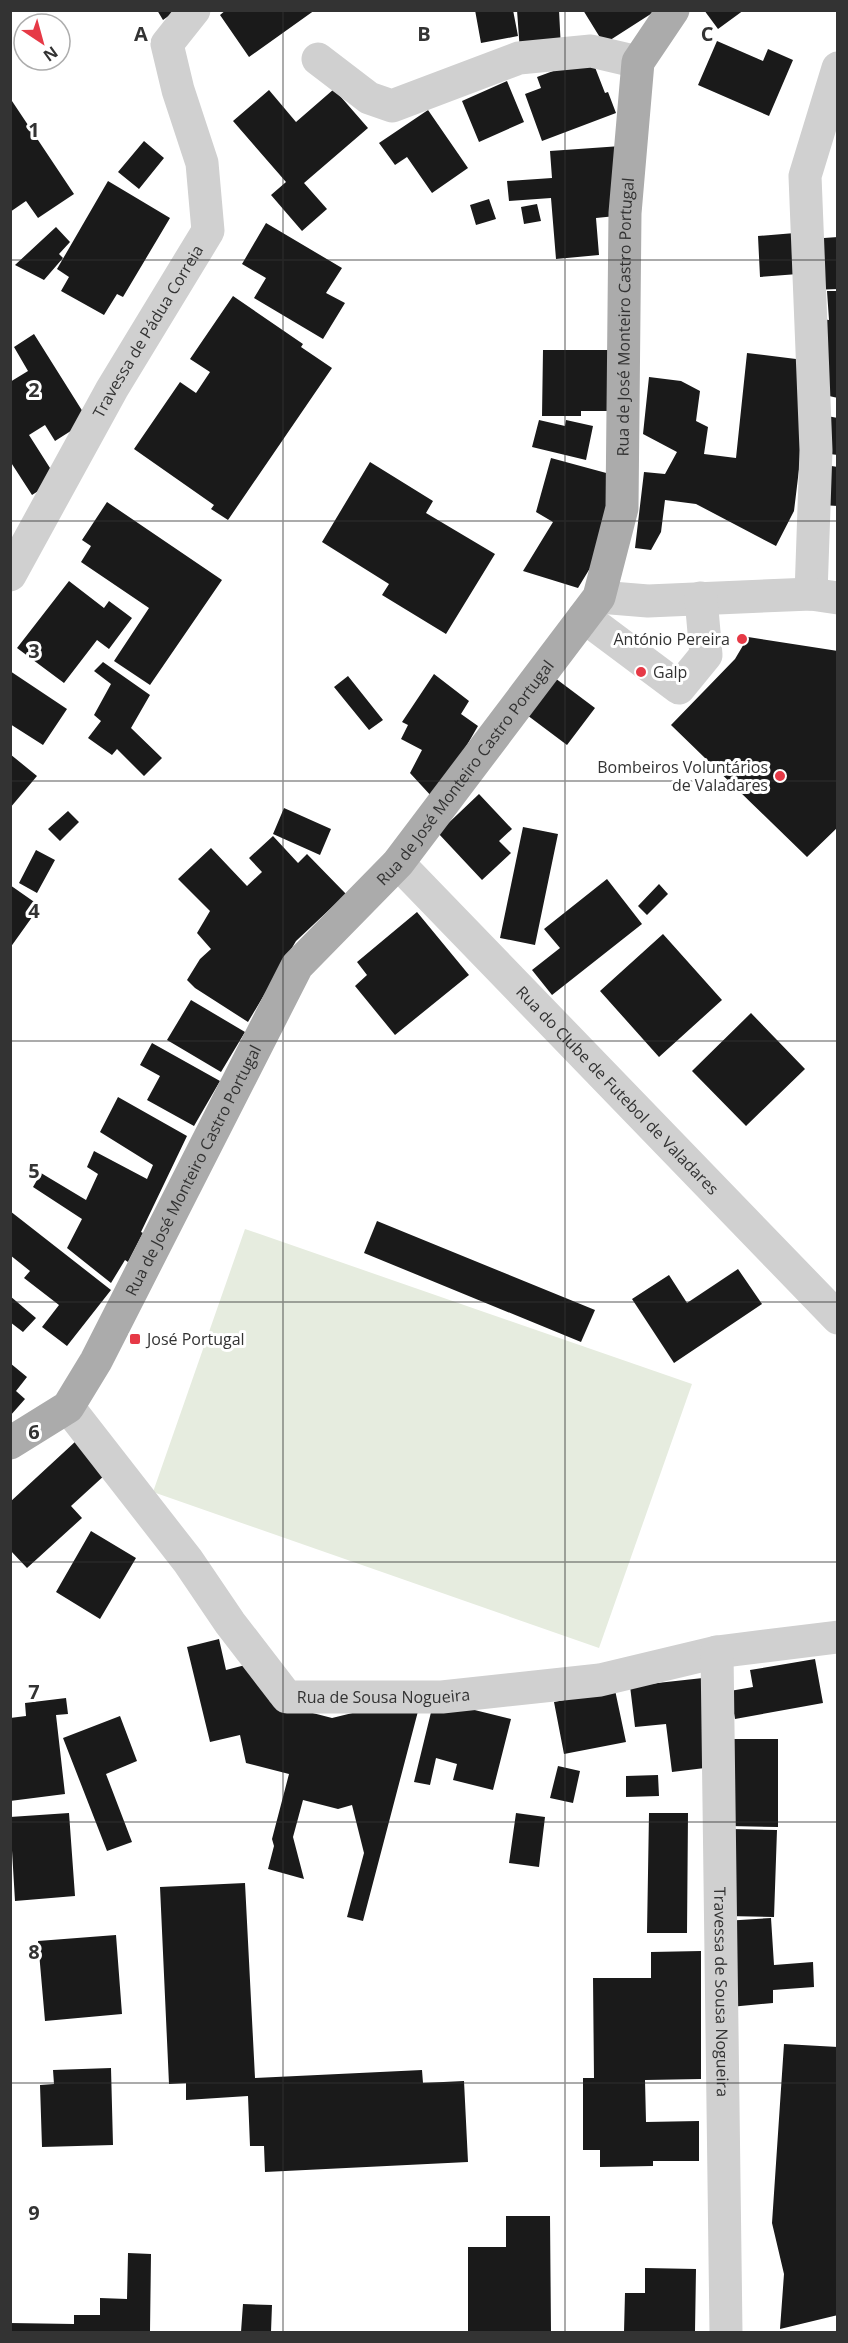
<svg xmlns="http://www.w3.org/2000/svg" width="848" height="2343" font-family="'Open Sans',sans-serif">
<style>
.green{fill:#e6ecdf}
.building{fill:#1a1a1a}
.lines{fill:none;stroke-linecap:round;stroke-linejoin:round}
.minor{stroke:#d0d0d0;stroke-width:33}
.major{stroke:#ababab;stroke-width:33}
.grid{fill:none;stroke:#333;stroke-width:1.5;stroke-opacity:0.55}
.poi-dot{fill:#e63946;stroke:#fff;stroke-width:2}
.labels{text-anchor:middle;stroke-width:6;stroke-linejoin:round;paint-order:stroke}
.street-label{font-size:16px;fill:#333;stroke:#fff}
.poi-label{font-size:16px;fill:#333;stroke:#fff;text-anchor:end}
.grid-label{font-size:20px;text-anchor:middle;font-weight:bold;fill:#333;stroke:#fff;stroke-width:6;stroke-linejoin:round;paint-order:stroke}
</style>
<rect width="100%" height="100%" fill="#fff"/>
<path class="green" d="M 245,1229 L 692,1384 L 599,1648 L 153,1492 Z"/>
<path class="building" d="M 157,10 L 177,10 L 163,20 Z
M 226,10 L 315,10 L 249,57 L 220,15 Z
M 475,10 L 513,10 L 518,36 L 481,43 Z
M 517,10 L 559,10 L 561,49 L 520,52 Z
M 583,10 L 657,10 L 604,44 Z
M 704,10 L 744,10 L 718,29 Z
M 717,41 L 763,61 L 768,49 L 793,60 L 769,116 L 698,85 Z
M 591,57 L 605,93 L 608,92 L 616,113 L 542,141 L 525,94 L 541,88 L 537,77 Z
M 507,81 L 524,122 L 479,142 L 462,101 Z
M 334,89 L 368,128 L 304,183 L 327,209 L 302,231 L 271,195 L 286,182 L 233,121 L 269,90 L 296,122 Z
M 10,98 L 74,194 L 38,218 L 26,201 L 10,212 Z
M 428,110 L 468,168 L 432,193 L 407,157 L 395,165 L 379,143 Z
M 144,141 L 164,158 L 139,189 L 118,172 Z
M 621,146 L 626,215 L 596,218 L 599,255 L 556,259 L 551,198 L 509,201 L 507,181 L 552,178 L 550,151 Z
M 108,181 L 170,218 L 123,297 L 117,294 L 104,315 L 61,291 L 69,277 L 57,269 Z
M 489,199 L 496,219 L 476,225 L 470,205 Z
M 537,204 L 541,221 L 524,224 L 521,207 Z
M 266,223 L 342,268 L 326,293 L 345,303 L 323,339 L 254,298 L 266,278 L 242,264 Z
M 56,227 L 70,242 L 59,254 L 63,258 L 44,280 L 15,265 Z
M 795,233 L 798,274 L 760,277 L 758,236 Z
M 838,237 L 838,289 L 812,290 L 810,239 Z
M 827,291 L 838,291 L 838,398 L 820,394 L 815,318 L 829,320 Z
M 233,296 L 303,344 L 301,347 L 332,368 L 228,520 L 211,509 L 214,505 L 134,449 L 180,382 L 196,393 L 210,372 L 190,359 Z
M 34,334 L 88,420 L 55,441 L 45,425 L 29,435 L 57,479 L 32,495 L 10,461 L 10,382 L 28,371 L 14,347 Z
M 543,350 L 620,350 L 620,411 L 581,411 L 581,416 L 542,416 Z
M 747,353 L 812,361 L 794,511 L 776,546 L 696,504 L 665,500 L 661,532 L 651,550 L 635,548 L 644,472 L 665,474 L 677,452 L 643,434 L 649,377 L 681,381 L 700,391 L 696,421 L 708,427 L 704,454 L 736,458 Z
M 821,415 L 838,418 L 838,455 L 821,453 Z
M 539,420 L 565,426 L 566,420 L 593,426 L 586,460 L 532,447 Z
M 551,458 L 621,477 L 601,550 L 578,588 L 523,571 L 553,522 L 536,512 Z
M 370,462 L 433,501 L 426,513 L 495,554 L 446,634 L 382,595 L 389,584 L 322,542 Z
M 825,465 L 838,467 L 838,506 L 821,505 Z
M 107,502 L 222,580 L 150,685 L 114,661 L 149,608 L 81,562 L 91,546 L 82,540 Z
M 69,581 L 104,608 L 109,601 L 132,618 L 109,649 L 97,640 L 64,683 L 17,648 Z
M 748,637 L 838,651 L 838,827 L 807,857 L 671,725 L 735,659 Z
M 103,662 L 150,695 L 131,728 L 162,758 L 144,776 L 117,749 L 112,755 L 88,738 L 101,721 L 94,715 L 111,684 L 94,671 Z
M 10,671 L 67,709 L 43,745 L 10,724 Z
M 434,674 L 469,701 L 461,714 L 478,726 L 449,776 L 433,798 L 410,773 L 422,750 L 401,739 L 408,725 L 402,722 Z
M 348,676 L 383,720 L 369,730 L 334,687 Z
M 555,678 L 595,708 L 567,745 L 527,715 Z
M 10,754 L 37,776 L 10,808 Z
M 479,794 L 512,829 L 499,841 L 511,853 L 482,880 L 438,833 Z
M 284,808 L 331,829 L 320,855 L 273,834 Z
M 68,811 L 79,822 L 60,841 L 48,829 Z
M 523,827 L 558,834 L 535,945 L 500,938 Z
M 273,836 L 298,863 L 307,854 L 346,894 L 296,941 L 248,1022 L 195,988 L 187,980 L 200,959 L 211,949 L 197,933 L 210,911 L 178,879 L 211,848 L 247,886 L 262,872 L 249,858 Z
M 36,850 L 55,860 L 37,893 L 19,883 Z
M 607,879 L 642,924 L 552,995 L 532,970 L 560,948 L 544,929 Z
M 659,884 L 668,894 L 647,915 L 638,906 Z
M 10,885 L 40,906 L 10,948 Z
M 417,912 L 469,975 L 395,1035 L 355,986 L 367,975 L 357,962 Z
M 663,934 L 722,1000 L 659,1057 L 600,991 Z
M 191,1000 L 245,1032 L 221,1072 L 167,1040 Z
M 751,1013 L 805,1069 L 746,1126 L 692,1071 Z
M 152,1043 L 220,1081 L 194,1126 L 147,1100 L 160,1076 L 140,1065 Z
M 118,1097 L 187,1136 L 141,1232 L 143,1233 L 128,1262 L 125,1260 L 111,1283 L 67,1248 L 82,1219 L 33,1187 L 41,1173 L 86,1200 L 98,1174 L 87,1167 L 94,1151 L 147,1179 L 153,1165 L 100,1132 Z
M 10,1211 L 111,1290 L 67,1346 L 42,1327 L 59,1305 L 24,1278 L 30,1271 L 10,1255 Z
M 377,1221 L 595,1310 L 581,1342 L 364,1253 Z
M 738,1269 L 762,1304 L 674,1363 L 632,1299 L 669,1275 L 687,1303 Z
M 10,1296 L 36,1318 L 23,1332 L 10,1322 Z
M 10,1363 L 27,1377 L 16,1391 L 25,1399 L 10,1416 Z
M 76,1441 L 106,1474 L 71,1506 L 82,1518 L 27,1568 L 10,1550 L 10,1502 Z
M 91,1531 L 136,1558 L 100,1619 L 56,1592 Z
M 219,1639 L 226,1670 L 261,1661 L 270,1702 L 332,1718 L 422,1696 L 363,1921 L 347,1917 L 364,1853 L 352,1805 L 338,1809 L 303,1800 L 293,1837 L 304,1879 L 268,1869 L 274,1846 L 272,1839 L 289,1774 L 246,1763 L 240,1735 L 210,1742 L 187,1647 Z
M 815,1659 L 823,1703 L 735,1719 L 730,1691 L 753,1687 L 750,1670 Z
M 703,1678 L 713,1767 L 672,1772 L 666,1724 L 635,1727 L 630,1686 Z
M 615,1690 L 626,1742 L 564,1754 L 554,1702 Z
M 66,1698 L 68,1714 L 56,1715 L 65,1794 L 10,1801 L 10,1718 L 26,1716 L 25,1703 Z
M 434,1700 L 511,1719 L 493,1790 L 453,1780 L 457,1764 L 436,1758 L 430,1785 L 414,1782 Z
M 120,1716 L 137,1761 L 106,1774 L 132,1842 L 107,1851 L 63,1738 Z
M 730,1739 L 778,1739 L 778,1827 L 730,1826 Z
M 558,1766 L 580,1771 L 573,1803 L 550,1798 Z
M 658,1775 L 659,1796 L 626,1797 L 626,1776 Z
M 69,1813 L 75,1896 L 15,1901 L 10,1817 Z
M 516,1813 L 545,1817 L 539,1867 L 509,1863 Z
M 649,1813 L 688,1813 L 687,1933 L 647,1933 Z
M 730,1829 L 777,1830 L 774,1917 L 727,1916 Z
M 245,1883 L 255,2078 L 422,2070 L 423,2083 L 464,2081 L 468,2162 L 265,2172 L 264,2146 L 250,2146 L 248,2096 L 186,2100 L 186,2083 L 169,2084 L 160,1887 Z
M 771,1918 L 774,1965 L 813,1962 L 814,1987 L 773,1990 L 773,2003 L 730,2007 L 724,1921 Z
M 116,1935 L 122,2014 L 45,2021 L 38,1941 Z
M 701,1951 L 701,2079 L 645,2080 L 646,2122 L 699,2121 L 699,2161 L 653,2161 L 653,2166 L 600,2167 L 600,2150 L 583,2150 L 583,2078 L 594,2078 L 593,1978 L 651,1978 L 651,1952 Z
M 784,2044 L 838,2047 L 838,2315 L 780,2329 L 784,2274 L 772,2223 Z
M 111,2068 L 113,2145 L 42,2147 L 40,2085 L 54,2084 L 53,2070 Z
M 506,2216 L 550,2216 L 551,2332 L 468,2332 L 468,2247 L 506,2247 Z
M 128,2253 L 151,2254 L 150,2332 L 10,2332 L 10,2323 L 74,2324 L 74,2315 L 100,2315 L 100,2298 L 127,2299 Z
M 645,2268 L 696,2269 L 695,2332 L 624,2332 L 625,2293 L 645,2293 Z
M 243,2304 L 272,2305 L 271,2332 L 241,2332 Z"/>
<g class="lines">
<g class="minor">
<path d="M 318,59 L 369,98 L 392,106 L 519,58 L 591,51 L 638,62"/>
<path id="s1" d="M 10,575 L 112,389 L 208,231 L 202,163 L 178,90 L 167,44 L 194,10"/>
<path d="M 811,594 L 816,450 L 805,176 L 838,68"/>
<path d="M 599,597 L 648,601 L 811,594 L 838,598"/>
<path d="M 584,617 L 679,688 L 706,655 L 701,598"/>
<path id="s2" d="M 398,863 L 838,1318"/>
<path id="s3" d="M 68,1407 L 188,1561 L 230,1623 L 287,1697 L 442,1697 L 600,1680 L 717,1652 L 838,1637"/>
<path id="s4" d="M 717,1652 L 726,2332"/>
</g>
<path class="major" id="s5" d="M 10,1443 L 68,1407 L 96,1361 L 297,966 L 398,863 L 599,597 L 622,508 L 625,213 L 638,62 L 673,10"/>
</g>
<path class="grid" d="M 283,10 L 283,2332M 565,10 L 565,2332M 10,260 L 838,260M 10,521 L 838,521M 10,781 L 838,781M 10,1041 L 838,1041M 10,1302 L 838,1302M 10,1562 L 838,1562M 10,1822 L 838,1822M 10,2083 L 838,2083"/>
<g class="poi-dot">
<circle cx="742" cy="639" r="6"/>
<circle cx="641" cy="672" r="6"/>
<circle cx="780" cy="776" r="6"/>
<rect x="129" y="1333" width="12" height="12" rx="3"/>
</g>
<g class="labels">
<g class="street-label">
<text dy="6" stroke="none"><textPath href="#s5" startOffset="1326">Rua de José Monteiro Castro Portugal</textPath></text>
<text dy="6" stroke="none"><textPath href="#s1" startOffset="280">Travessa de Pádua Correia</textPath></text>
<text dy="6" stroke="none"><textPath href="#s5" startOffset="822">Rua de José Monteiro Castro Portugal</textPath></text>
<text dy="6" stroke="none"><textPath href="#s2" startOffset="316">Rua do Clube de Futebol de Valadares</textPath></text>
<text dy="6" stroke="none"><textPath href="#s5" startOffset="336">Rua de José Monteiro Castro Portugal</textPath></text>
<text dy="6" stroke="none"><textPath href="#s3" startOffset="460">Rua de Sousa Nogueira</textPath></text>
<text dy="6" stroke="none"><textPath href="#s4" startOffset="340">Travessa de Sousa Nogueira</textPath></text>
</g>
<g class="poi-label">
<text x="730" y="645">António Pereira</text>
<text x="653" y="678" text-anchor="start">Galp</text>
<text x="768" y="773">Bombeiros Voluntários<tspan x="768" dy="18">de Valadares</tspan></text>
<text x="147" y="1345" text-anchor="start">José Portugal</text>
</g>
</g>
<g class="grid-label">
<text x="141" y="41">A</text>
<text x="424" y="41">B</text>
<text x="707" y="41">C</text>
<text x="34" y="137">1</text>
<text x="34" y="397">2</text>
<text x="34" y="658">3</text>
<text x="34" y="918">4</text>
<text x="34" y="1178">5</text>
<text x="34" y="1439">6</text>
<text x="34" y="1699">7</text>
<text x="34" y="1959">8</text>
<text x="34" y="2220">9</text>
</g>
<rect width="848" height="2343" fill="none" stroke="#333333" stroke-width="24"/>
<g transform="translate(42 42) rotate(144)"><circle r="28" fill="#ffffff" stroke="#adadad" stroke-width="1.5"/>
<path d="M0-4.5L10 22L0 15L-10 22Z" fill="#e63946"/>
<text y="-9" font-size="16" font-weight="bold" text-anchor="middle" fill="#333333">N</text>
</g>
</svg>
